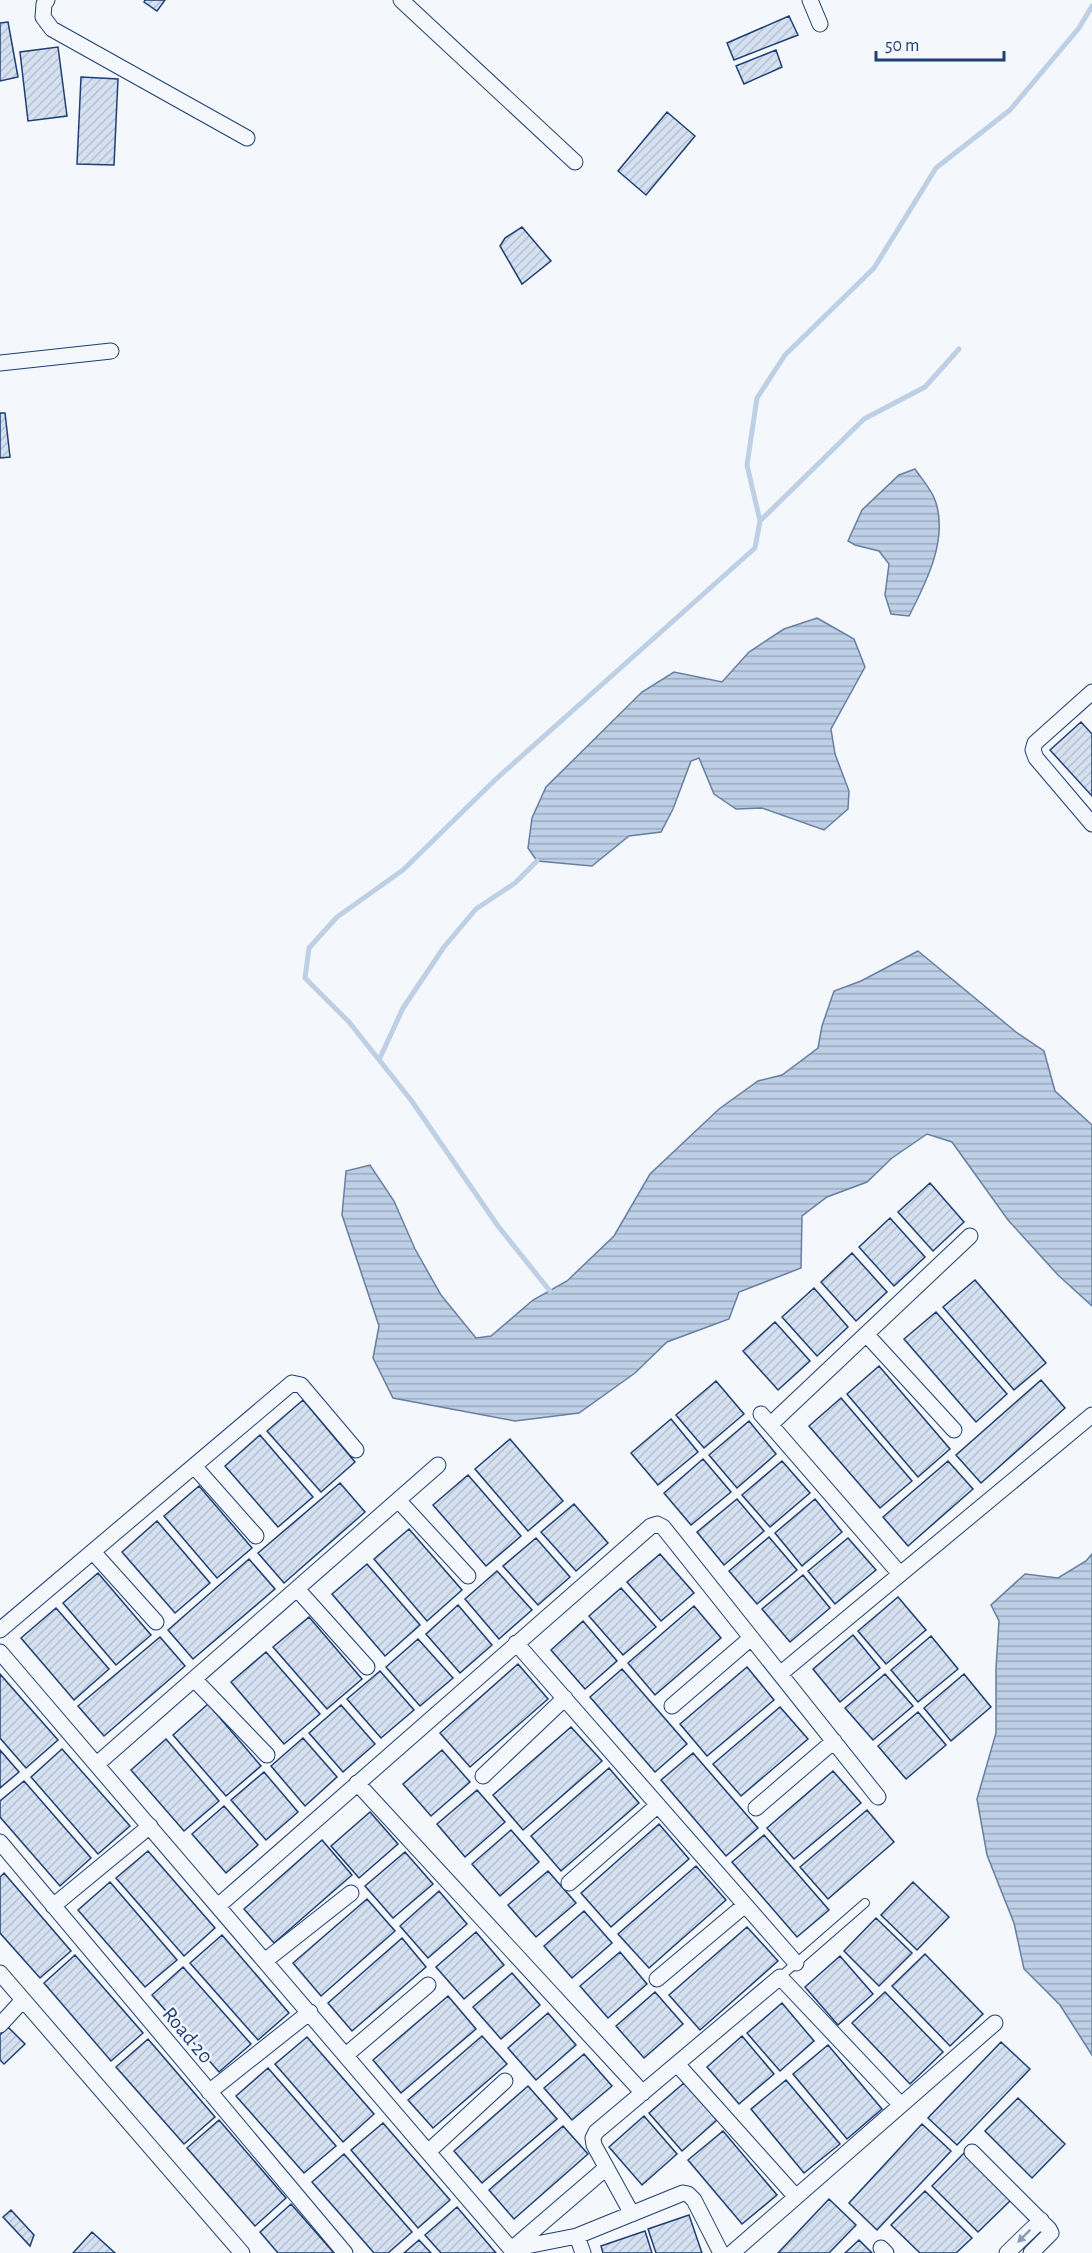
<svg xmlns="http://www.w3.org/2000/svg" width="1092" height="2253" font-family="'Alegreya Sans',sans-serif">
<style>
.water{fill:url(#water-rules);stroke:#687fa3;stroke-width:1.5}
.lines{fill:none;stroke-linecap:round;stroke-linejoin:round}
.stream{stroke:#bed0e5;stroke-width:5}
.building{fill:url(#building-hatch);stroke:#1d3f73;stroke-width:1.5}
.service-casing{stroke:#1d3f73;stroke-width:10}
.minor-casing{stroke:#1d3f73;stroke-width:17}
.service{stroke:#f4f7fb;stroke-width:8}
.minor{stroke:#f4f7fb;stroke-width:15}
.oneway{fill:#889bb7}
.labels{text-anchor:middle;stroke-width:4.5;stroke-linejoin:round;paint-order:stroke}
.street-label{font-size:21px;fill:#1d3f73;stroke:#f4f7fb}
</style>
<defs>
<pattern id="water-rules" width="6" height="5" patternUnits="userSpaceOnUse" patternTransform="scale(1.5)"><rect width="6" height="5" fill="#bed0e5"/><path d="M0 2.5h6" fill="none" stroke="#9aaabe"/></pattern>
<pattern id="building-hatch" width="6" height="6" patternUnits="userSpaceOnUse" patternTransform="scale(1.5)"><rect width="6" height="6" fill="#d5e0f0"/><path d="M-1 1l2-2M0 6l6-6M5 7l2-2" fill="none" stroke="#b6c1d1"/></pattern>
</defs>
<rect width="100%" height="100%" fill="#f4f7fb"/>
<path class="water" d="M 915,469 C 921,478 931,489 935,500 C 949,538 926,583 909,616 L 891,614 L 885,595 L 889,564 L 879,551 L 855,545 L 848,541 L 862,510 L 899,475 Z
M 817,618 L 854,639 L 865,667 L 831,729 L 835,754 L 849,791 L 848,809 L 824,830 L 762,808 L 736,809 L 714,794 L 699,758 L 691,761 L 673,809 L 661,832 L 629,836 L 592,866 L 537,861 L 528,848 L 532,818 L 546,787 L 642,692 L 674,672 L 722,682 L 749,652 L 784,629 Z
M 918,951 L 1016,1032 L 1044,1051 L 1055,1091 L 1092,1125 L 1092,1306 L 1058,1275 L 1008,1220 L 952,1142 L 927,1134 L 892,1158 L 867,1182 L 827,1197 L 802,1216 L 801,1268 L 739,1292 L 729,1319 L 667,1342 L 635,1373 L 579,1413 L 515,1421 L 393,1398 L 373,1358 L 379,1326 L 342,1215 L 346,1171 L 370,1165 L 394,1201 L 415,1249 L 441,1295 L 476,1338 L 491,1336 L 533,1300 L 567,1281 L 614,1236 L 650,1174 L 719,1109 L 758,1081 L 782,1075 L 818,1048 L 822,1026 L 834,991 L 861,981 Z
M 1092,1554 L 1092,2055 L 1060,2005 L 1024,1969 L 1014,1923 L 987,1855 L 977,1799 L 996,1733 L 996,1668 L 999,1621 L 991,1605 L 1025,1574 L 1058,1578 L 1086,1561 Z"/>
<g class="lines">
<path class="stream" d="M 760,521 L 864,419 L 925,387 L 959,349
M 379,1060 L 403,1008 L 444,947 L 476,909 L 515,883 L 537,861
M 550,1291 L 498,1226 L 411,1100 L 349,1022 L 305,978 L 309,948 L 337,917 L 403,870 L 496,779 L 755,548 L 760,521 L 747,465 L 757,398 L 785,355 L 874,268 L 936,168 L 1010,110 L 1079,28 L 1092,6"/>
</g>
<path class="building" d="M 145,0 L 165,0 L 157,11 L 144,2 Z
M 789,16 L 798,35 L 734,60 L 727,43 Z
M 8,22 L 18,77 L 0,81 L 0,23 Z
M 58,47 L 67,116 L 28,121 L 20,52 Z
M 776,50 L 782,67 L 744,84 L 736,66 Z
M 81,77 L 118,79 L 114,165 L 77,164 Z
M 667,112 L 695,136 L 646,195 L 618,171 Z
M 522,227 L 551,261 L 522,284 L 500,246 L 505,238 Z
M 0,413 L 5,413 L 10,457 L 0,458 Z
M 1081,722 L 1092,734 L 1092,796 L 1050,750 Z
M 930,1183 L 964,1222 L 933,1251 L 898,1212 Z
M 890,1218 L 925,1257 L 894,1286 L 859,1247 Z
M 852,1253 L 887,1292 L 856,1321 L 821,1282 Z
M 975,1280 L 1046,1363 L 1014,1390 L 943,1307 Z
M 814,1288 L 848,1327 L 817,1356 L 782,1317 Z
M 936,1312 L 1007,1394 L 976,1422 L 904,1339 Z
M 775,1322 L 810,1361 L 778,1390 L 743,1351 Z
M 879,1366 L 950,1449 L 918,1477 L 847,1394 Z
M 1041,1380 L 1065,1408 L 981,1483 L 956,1455 Z
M 716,1381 L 744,1414 L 704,1448 L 676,1415 Z
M 841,1398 L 912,1481 L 880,1508 L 809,1426 Z
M 303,1400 L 355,1462 L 321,1492 L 267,1431 Z
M 671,1419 L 698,1452 L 658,1485 L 631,1453 Z
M 749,1421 L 776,1454 L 737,1488 L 709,1455 Z
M 260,1435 L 313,1497 L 278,1527 L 225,1466 Z
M 510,1439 L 563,1501 L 528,1531 L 475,1469 Z
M 703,1459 L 731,1492 L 691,1525 L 664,1493 Z
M 782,1461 L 810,1493 L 770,1527 L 742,1495 Z
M 948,1461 L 973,1489 L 908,1546 L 883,1517 Z
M 468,1475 L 521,1536 L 486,1566 L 433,1505 Z
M 340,1483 L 365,1512 L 284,1583 L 258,1553 Z
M 199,1486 L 252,1548 L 217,1578 L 164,1516 Z
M 737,1499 L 764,1531 L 724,1565 L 697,1532 Z
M 815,1499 L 842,1532 L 802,1566 L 775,1533 Z
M 574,1504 L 608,1543 L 576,1571 L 541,1532 Z
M 157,1521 L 210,1583 L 175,1613 L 122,1552 Z
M 409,1529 L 462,1590 L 427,1621 L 374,1559 Z
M 769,1537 L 797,1570 L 757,1604 L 729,1571 Z
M 536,1538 L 570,1577 L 538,1605 L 503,1566 Z
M 848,1538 L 876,1570 L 835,1604 L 808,1571 Z
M 660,1554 L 694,1593 L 661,1621 L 627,1582 Z
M 249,1559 L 275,1589 L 193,1659 L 168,1630 Z
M 367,1564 L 420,1625 L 385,1656 L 332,1594 Z
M 497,1571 L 532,1610 L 499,1639 L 465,1599 Z
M 98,1573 L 151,1635 L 116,1665 L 63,1603 Z
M 803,1575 L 830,1608 L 790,1642 L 762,1609 Z
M 621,1588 L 656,1627 L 623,1655 L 589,1616 Z
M 898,1597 L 926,1630 L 886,1664 L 858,1631 Z
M 458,1605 L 492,1645 L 460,1673 L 426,1634 Z
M 694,1606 L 721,1638 L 655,1695 L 628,1663 Z
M 56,1608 L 109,1669 L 74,1700 L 21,1638 Z
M 309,1617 L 362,1679 L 327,1709 L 273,1647 Z
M 583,1621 L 617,1661 L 585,1689 L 551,1650 Z
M 853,1635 L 880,1668 L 840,1702 L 813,1669 Z
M 931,1636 L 958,1669 L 918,1702 L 891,1670 Z
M 160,1637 L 185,1666 L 104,1736 L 78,1706 Z
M 418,1639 L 453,1678 L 420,1706 L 386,1667 Z
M 266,1652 L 320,1714 L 284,1744 L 231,1682 Z
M 518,1664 L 548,1699 L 470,1767 L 440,1733 Z
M 747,1667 L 774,1700 L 707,1756 L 680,1724 Z
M 622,1669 L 687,1744 L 655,1772 L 590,1697 Z
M 380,1671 L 414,1710 L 381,1738 L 347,1699 Z
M 0,1674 L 58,1740 L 26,1768 L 0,1738 Z
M 885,1674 L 913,1706 L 873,1740 L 845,1708 Z
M 964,1674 L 991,1707 L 951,1741 L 924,1708 Z
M 208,1704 L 261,1766 L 226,1796 L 173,1735 Z
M 341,1705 L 375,1744 L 343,1772 L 309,1733 Z
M 780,1707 L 808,1739 L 741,1796 L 713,1764 Z
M 918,1712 L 946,1745 L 906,1779 L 878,1746 Z
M 571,1727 L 602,1761 L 523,1830 L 493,1795 Z
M 303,1738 L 337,1777 L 305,1806 L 271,1766 Z
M 166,1739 L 219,1801 L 184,1831 L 131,1770 Z
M 62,1749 L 130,1826 L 98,1854 L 31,1777 Z
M 0,1750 L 19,1772 L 0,1788 Z
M 442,1750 L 470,1782 L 431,1816 L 403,1784 Z
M 693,1753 L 758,1828 L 726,1856 L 661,1780 Z
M 609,1768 L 639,1803 L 561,1871 L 531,1836 Z
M 833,1771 L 861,1803 L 794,1859 L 767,1828 Z
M 264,1772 L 298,1812 L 266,1840 L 231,1800 Z
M 24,1781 L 91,1858 L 60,1886 L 0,1817 L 0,1801 Z
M 477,1790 L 505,1822 L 465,1857 L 437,1824 Z
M 224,1806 L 258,1845 L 226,1873 L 192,1834 Z
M 867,1810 L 894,1842 L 828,1899 L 800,1867 Z
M 370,1812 L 398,1844 L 359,1878 L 331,1846 Z
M 659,1824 L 689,1859 L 611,1927 L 581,1893 Z
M 511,1830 L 539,1862 L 500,1896 L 472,1864 Z
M 764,1835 L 829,1910 L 797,1937 L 732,1862 Z
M 322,1840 L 352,1875 L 274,1943 L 244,1909 Z
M 148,1851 L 215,1928 L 184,1956 L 116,1878 Z
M 405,1852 L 433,1884 L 393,1918 L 365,1886 Z
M 696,1866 L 726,1900 L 649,1968 L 618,1934 Z
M 548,1871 L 576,1903 L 536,1937 L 508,1905 Z
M 4,1873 L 71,1951 L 40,1978 L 0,1933 L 0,1877 Z
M 110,1882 L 177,1960 L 145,1987 L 78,1910 Z
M 913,1882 L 949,1917 L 917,1950 L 881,1915 Z
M 439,1891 L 467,1924 L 428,1958 L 400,1926 Z
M 367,1899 L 395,1931 L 321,1996 L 293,1963 Z
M 584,1911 L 612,1943 L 572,1978 L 544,1946 Z
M 876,1918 L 912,1953 L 879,1986 L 844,1951 Z
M 747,1927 L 778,1961 L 700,2030 L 669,1995 Z
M 476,1932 L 504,1965 L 464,1999 L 436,1967 Z
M 222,1935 L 289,2013 L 258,2040 L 190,1963 Z
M 402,1938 L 426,1967 L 352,2031 L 328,2003 Z
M 620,1952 L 647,1984 L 608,2018 L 580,1986 Z
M 925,1954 L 983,2014 L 950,2046 L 892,1986 Z
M 75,1955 L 143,2033 L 111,2061 L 44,1983 Z
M 840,1956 L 873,1994 L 838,2025 L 805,1987 Z
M 183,1967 L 251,2044 L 219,2072 L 152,1995 Z
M 512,1973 L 540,2005 L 501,2039 L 473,2007 Z
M 655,1992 L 683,2024 L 644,2058 L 616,2026 Z
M 885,1992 L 943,2052 L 910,2084 L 852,2023 Z
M 448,1996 L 476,2029 L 401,2093 L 373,2060 Z
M 782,2003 L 814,2041 L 780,2071 L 747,2033 Z
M 548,2013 L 576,2045 L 536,2080 L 508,2048 Z
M 8,2027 L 25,2044 L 4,2064 L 0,2060 L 0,2035 Z
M 482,2036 L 507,2064 L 433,2128 L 408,2100 Z
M 742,2036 L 774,2074 L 739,2104 L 707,2067 Z
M 307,2037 L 374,2114 L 343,2142 L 275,2064 Z
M 148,2039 L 215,2117 L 184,2144 L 116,2067 Z
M 1001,2042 L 1030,2069 L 957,2145 L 928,2118 Z
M 828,2045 L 882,2109 L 847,2139 L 793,2074 Z
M 584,2054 L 612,2086 L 572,2120 L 544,2088 Z
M 268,2068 L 336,2146 L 304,2173 L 236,2096 Z
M 786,2080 L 840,2144 L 804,2173 L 751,2109 Z
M 684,2083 L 717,2120 L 682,2151 L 649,2113 Z
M 528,2086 L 557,2119 L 482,2183 L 454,2151 Z
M 1018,2098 L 1065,2144 L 1032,2178 L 985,2131 Z
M 644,2116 L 677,2154 L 642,2185 L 609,2147 Z
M 219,2120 L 286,2198 L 255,2226 L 187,2148 Z
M 383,2123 L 450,2200 L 418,2228 L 351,2150 Z
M 922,2124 L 951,2151 L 877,2230 L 849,2203 Z
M 563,2126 L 588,2154 L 514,2219 L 489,2190 Z
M 723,2131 L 777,2195 L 742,2224 L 688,2160 Z
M 965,2152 L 1012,2199 L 978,2232 L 932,2186 Z
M 344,2154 L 412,2232 L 388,2253 L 374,2253 L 312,2182 Z
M 925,2191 L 972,2238 L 956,2253 L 920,2253 L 891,2225 Z
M 829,2199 L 856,2225 L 829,2253 L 778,2253 Z
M 291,2204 L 334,2253 L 278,2253 L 260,2232 Z
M 457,2207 L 496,2253 L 441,2253 L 425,2235 Z
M 11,2210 L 34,2235 L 30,2246 L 3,2217 Z
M 689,2215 L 702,2253 L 656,2253 L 648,2229 Z
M 645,2231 L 652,2253 L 603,2253 L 601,2246 Z
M 92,2232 L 115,2253 L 73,2253 Z
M 419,2240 L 431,2253 L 404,2253 Z
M 859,2240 L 872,2253 L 845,2253 Z"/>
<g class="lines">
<defs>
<path id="service" d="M 780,1977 L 865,1903"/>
<path id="minor" d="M 47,0 L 44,4 L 43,17 L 52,29 L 247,138
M 401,0 L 575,162
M 810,0 L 820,24
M 0,363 L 111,351
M 1092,692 L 1035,743 L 1033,750 L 1036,758 L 1092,824
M 866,1334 L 954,1430
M 761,1414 L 900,1574
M 771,1424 L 970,1236
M 194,1466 L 256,1536
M 398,1500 L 468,1576
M 94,1553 L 156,1622
M 297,1589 L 367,1667
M 0,1630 L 292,1383 L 301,1385 L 356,1450
M 516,1643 L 796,1963
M 0,1652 L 511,2249 L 577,2236 L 583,2253
M 780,1674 L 1092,1415
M 194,1679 L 267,1755
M 672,1706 L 751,1638
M 97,1764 L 438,1465
M 483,1776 L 565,1698
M 357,1783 L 643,2093
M 756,1808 L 834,1741
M 0,1842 L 345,2253
M 569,1883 L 658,1805
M 53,1906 L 150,1826
M 218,1906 L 651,1526 L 657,1524 L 663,1527 L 878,1797
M 266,1960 L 351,1893
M 0,1973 L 242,2253
M 657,1979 L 745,1905
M 0,2025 L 23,2000
M 346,2055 L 428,1985
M 677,2064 L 796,2197
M 209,2092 L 310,2012
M 429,2151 L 505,2081
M 972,2152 L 1049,2229 L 1051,2233 L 1031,2253
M 632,2214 L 594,2145 L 593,2138 L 596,2132 L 780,1977 L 901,2105
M 577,2236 L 683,2193 L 688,2194 L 694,2200 L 721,2253
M 513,2248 L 606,2168
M 881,2248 L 886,2253
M 732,2253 L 995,2023
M 1007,2253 L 1041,2220"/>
</defs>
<use href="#service" class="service-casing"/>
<use href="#minor" class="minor-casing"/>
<use href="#service" class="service"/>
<use href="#minor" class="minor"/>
</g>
<defs><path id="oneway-solid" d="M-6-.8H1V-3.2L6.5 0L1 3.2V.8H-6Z" transform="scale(1.5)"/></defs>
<use class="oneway" href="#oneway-solid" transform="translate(1024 2236) rotate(135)"/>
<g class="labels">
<g class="street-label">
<text transform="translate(188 2035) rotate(50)" y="7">Road 20</text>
</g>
</g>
<path d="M876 51v9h128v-9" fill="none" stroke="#1d3f73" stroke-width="3"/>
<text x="885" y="51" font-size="18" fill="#1d3f73" stroke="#f4f7fb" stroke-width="4.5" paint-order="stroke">50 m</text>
</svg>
